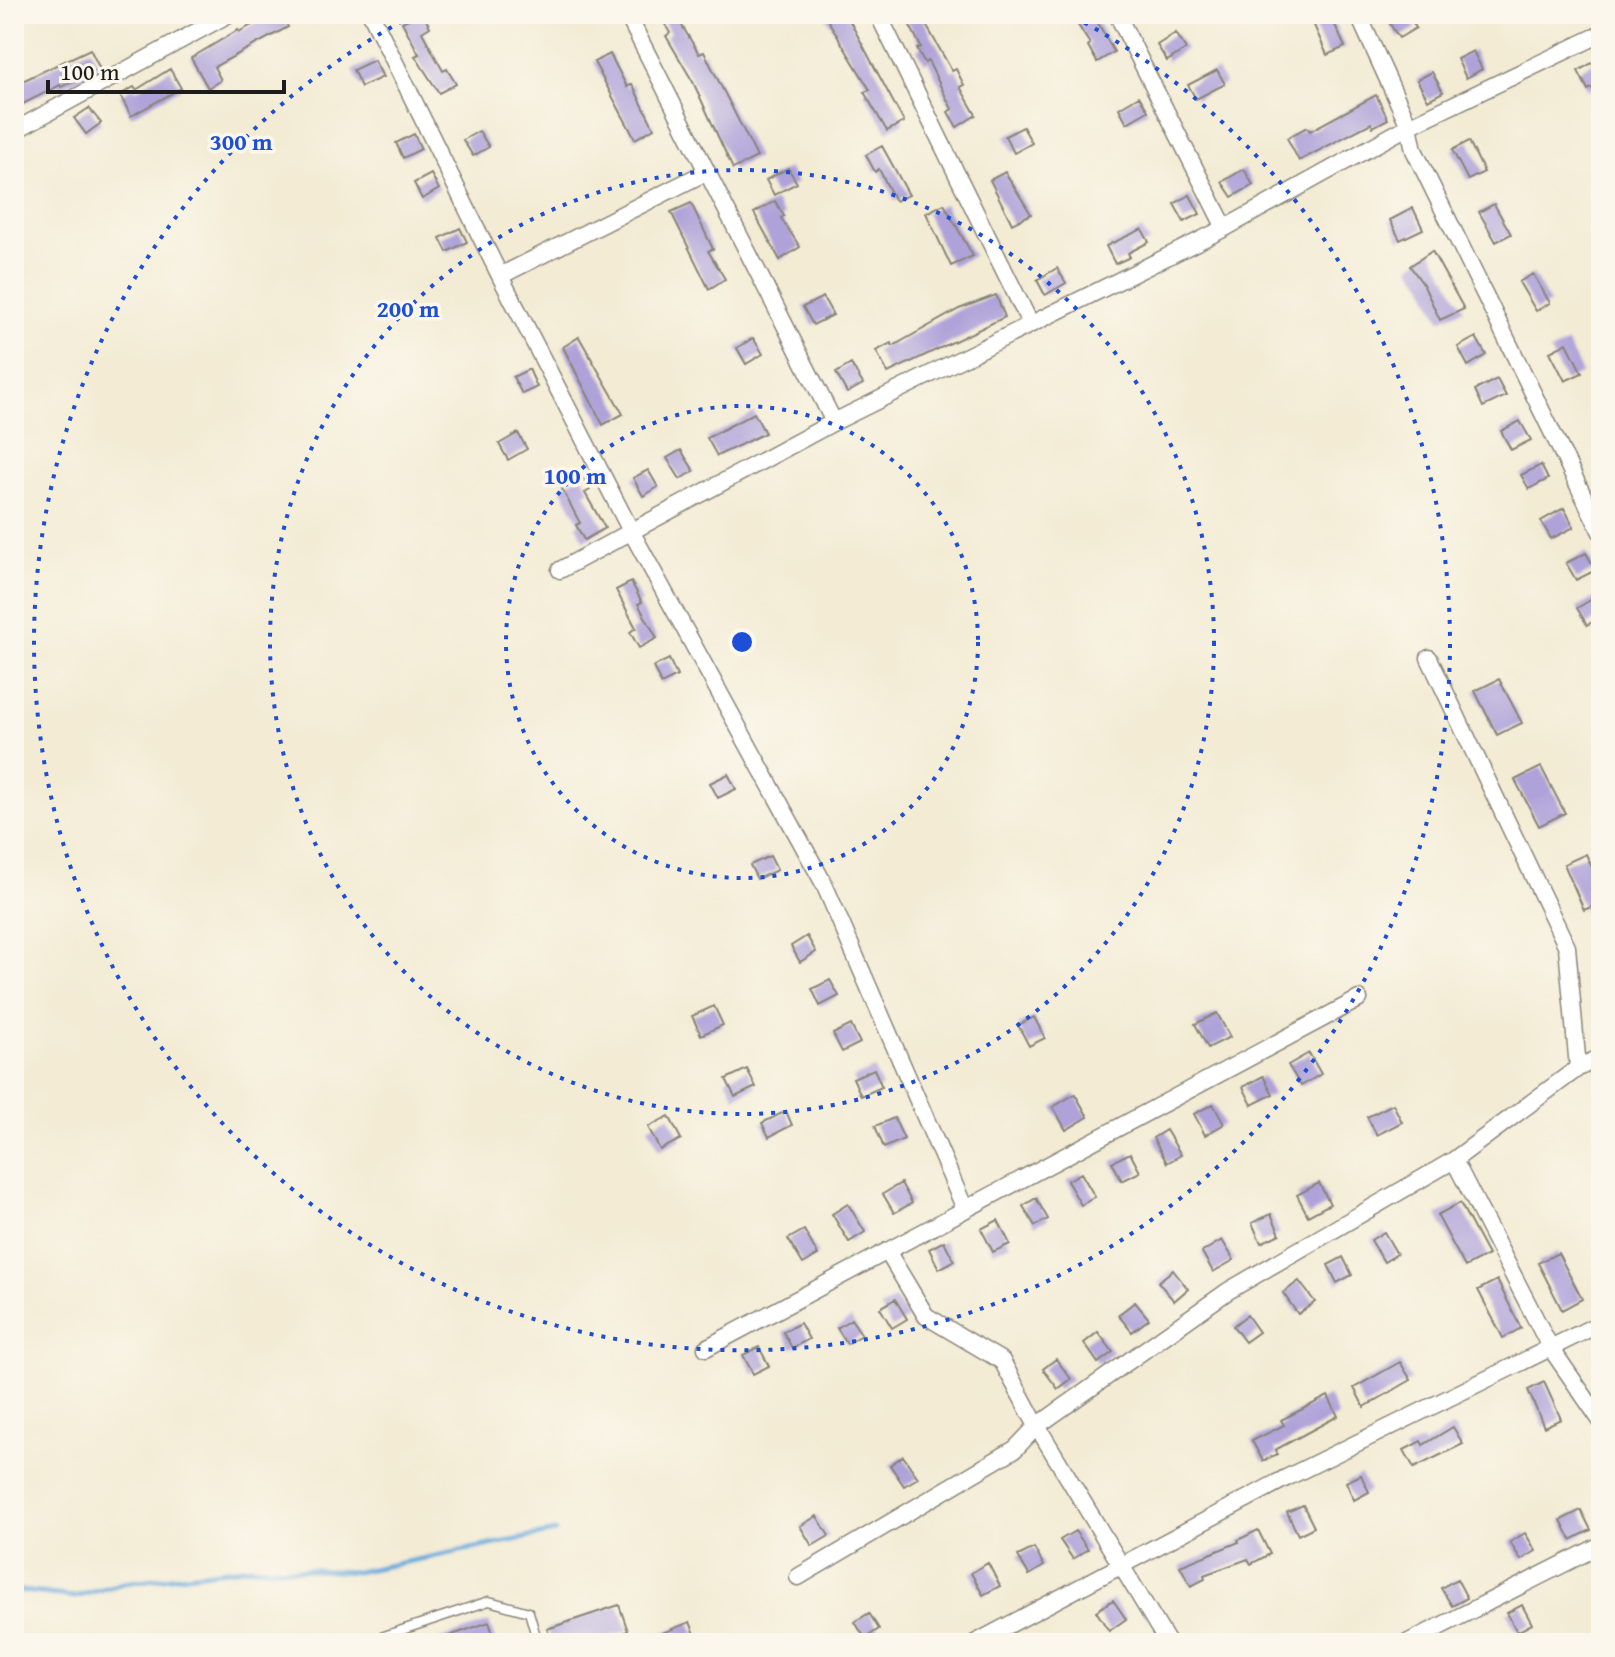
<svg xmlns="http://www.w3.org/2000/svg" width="1615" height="1657" font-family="'Gentium Book Plus',serif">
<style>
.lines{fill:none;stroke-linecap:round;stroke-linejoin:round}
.stream{stroke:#67a9db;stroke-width:5}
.building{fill:#aea2d9}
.service-casing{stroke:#888478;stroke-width:11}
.minor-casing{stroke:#888478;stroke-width:19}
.service{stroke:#fff;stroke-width:8}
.minor{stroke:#fff;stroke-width:16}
.ring{fill:none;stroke:#1d4ed8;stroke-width:4;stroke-dasharray:4 8}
.centre{fill:#1d4ed8;stroke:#fbf7ec;stroke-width:4}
.ring-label{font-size:24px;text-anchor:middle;font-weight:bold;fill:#1d4ed8;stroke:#fbf7ec;stroke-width:7;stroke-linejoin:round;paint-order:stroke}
</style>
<rect width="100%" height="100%" fill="#fbf7ec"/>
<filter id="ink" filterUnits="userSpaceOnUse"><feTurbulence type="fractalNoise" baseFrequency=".0125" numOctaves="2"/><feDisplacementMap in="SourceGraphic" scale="16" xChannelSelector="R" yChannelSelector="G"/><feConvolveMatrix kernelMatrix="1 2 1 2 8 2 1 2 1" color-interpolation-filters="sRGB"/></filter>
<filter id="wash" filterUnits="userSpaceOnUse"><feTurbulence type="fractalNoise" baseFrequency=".006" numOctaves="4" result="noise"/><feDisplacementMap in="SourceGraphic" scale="32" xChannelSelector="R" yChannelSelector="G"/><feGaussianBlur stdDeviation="1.8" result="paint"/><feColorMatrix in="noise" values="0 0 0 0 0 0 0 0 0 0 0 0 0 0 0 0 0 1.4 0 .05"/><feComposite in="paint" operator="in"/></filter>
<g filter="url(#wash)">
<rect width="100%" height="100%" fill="#f3ebd4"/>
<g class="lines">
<path class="stream" d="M 14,1590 L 75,1597 L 123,1583 L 251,1567 L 356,1572 L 555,1532"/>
</g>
<g id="blocks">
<path class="building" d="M 272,14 L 281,14 L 288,27 L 214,67 L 221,80 L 208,88 L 191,58 L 238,30 L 239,32 Z
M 418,14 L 423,14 L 430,27 L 422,32 L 443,71 L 447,69 L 456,84 L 439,93 L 415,56 L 419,54 L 402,22 Z
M 659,14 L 675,14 L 699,54 L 704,52 L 757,157 L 733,169 L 693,82 L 666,36 L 670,33 Z
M 824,14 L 846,14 L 904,122 L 887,131 L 864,92 L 870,90 Z
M 904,14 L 920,14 L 952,71 L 956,69 L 964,85 L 960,87 L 976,115 L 957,127 L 948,112 L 952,109 L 928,61 L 925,63 L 917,49 L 921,47 Z
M 1071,14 L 1093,14 L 1114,52 L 1097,62 L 1088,46 L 1090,44 Z
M 1309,14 L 1330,14 L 1345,47 L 1327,55 Z
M 1408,14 L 1416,28 L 1399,38 L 1390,24 Z
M 1176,33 L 1186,49 L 1167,61 L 1157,45 Z
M 90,49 L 100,69 L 61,87 L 60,85 L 21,105 L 14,92 L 14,85 Z
M 1473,51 L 1482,69 L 1466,78 L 1457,59 Z
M 610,54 L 627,87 L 632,84 L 654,128 L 635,139 L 594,62 Z
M 1601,58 L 1601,83 L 1588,90 L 1578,71 Z
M 374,60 L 383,77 L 361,87 L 353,70 Z
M 170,69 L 181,88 L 131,116 L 120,95 L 134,87 L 136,90 Z
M 1217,70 L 1225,84 L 1196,99 L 1188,85 Z
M 1432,72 L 1443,92 L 1428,100 L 1417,80 Z
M 1376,95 L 1388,119 L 1373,127 L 1371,123 L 1299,161 L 1287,138 L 1307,127 L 1310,131 Z
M 1139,96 L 1148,111 L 1127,123 L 1119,108 Z
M 89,108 L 101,123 L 86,134 L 74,118 Z
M 1023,127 L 1032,143 L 1014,153 L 1005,136 Z
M 479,131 L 489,147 L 473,156 L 463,140 Z
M 414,134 L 421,149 L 403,158 L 396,143 Z
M 1469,141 L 1484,172 L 1468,180 L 1452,150 Z
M 882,146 L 909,195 L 895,201 L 879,169 L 875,172 L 866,155 Z
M 788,168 L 797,183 L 774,195 L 766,180 Z
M 1244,169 L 1253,185 L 1232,197 L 1222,182 Z
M 1005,172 L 1031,214 L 1012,224 L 990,180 Z
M 431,174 L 439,189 L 422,199 L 414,183 Z
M 1190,195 L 1200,214 L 1184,222 L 1174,204 Z
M 775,201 L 784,216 L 781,218 L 800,247 L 780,260 L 754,213 Z
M 691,203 L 713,249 L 708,251 L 725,279 L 709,289 L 671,212 Z
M 944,204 L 973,256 L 951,266 L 926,213 Z
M 1494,204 L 1511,234 L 1496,242 L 1479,212 Z
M 1413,208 L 1423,229 L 1400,240 L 1390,220 Z
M 460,228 L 467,242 L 447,252 L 440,238 Z
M 1142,229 L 1149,242 L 1128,253 L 1130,257 L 1115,264 L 1106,246 Z
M 1432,251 L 1464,309 L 1440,320 L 1423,284 L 1410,266 Z
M 1057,268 L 1066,283 L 1045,295 L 1037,280 Z
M 1533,274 L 1550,303 L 1536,311 L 1519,282 Z
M 996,295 L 1005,317 L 888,373 L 876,351 L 891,343 L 893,346 L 959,309 Z
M 823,297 L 833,315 L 813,325 L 803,307 Z
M 579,337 L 623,414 L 603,425 L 563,347 Z
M 1476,337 L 1486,355 L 1468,366 L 1458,347 Z
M 753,338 L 763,354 L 746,364 L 737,348 Z
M 1567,343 L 1582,373 L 1565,381 L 1550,352 Z
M 851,364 L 863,384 L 847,393 L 836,373 Z
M 529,369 L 537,387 L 522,394 L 513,377 Z
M 1497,379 L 1506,396 L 1483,407 L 1475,390 Z
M 754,413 L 765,433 L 717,456 L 707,438 Z
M 1520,421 L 1531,440 L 1511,450 L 1501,431 Z
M 518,433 L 527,449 L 508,460 L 499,444 Z
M 681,450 L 694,471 L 680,479 L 667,458 Z
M 1541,465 L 1548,479 L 1529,489 L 1521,475 Z
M 648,470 L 658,487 L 643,496 L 633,478 Z
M 582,475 L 590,490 L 585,493 L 605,528 L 584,540 L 576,525 L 580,523 L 561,487 Z
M 1564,508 L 1574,527 L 1551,539 L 1541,521 Z
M 1586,553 L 1596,570 L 1576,580 L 1566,563 Z
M 631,582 L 642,602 L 638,604 L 657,638 L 639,648 L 630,632 L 636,628 L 616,590 Z
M 1601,594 L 1601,617 L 1587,625 L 1577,608 Z
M 669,659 L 677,676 L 661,684 L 653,667 Z
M 1499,679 L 1522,723 L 1497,735 L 1475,691 Z
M 1541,767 L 1565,813 L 1539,826 L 1515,780 Z
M 728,774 L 736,789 L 718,798 L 710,783 Z
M 1586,854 L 1601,888 L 1601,903 L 1584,910 L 1564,864 Z
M 770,856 L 777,870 L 757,879 L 750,865 Z
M 807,936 L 816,952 L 800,962 L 791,946 Z
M 830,980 L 839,996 L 820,1006 L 812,989 Z
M 714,1006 L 723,1025 L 701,1035 L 692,1016 Z
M 1217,1013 L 1230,1037 L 1208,1048 L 1195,1024 Z
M 1034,1017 L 1045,1038 L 1029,1046 L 1018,1025 Z
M 851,1025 L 860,1043 L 842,1052 L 833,1034 Z
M 1309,1053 L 1321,1074 L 1301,1086 L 1288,1065 Z
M 747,1069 L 756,1087 L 735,1097 L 726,1079 Z
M 874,1069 L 882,1087 L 861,1096 L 853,1078 Z
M 1263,1076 L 1273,1094 L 1252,1105 L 1243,1087 Z
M 1075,1094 L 1088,1117 L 1066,1130 L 1053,1107 Z
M 1213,1104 L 1224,1124 L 1205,1135 L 1194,1114 Z
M 1393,1104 L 1402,1122 L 1377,1135 L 1367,1117 Z
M 786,1111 L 792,1125 L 769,1137 L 762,1123 Z
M 669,1116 L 681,1139 L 660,1150 L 648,1127 Z
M 894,1118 L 904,1139 L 884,1148 L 875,1126 Z
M 1166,1130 L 1181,1155 L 1167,1163 L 1153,1138 Z
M 1130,1153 L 1140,1172 L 1122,1181 L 1112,1162 Z
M 1081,1173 L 1095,1197 L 1081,1205 L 1067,1181 Z
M 901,1183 L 912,1203 L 894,1213 L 883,1194 Z
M 1319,1183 L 1330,1204 L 1308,1216 L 1297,1195 Z
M 1036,1198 L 1048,1219 L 1035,1226 L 1023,1206 Z
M 1460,1203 L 1488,1255 L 1465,1267 L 1437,1215 Z
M 848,1204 L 865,1232 L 849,1242 L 832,1214 Z
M 1271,1214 L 1280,1234 L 1261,1243 L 1252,1223 Z
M 998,1220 L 1010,1244 L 993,1252 L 981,1229 Z
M 804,1230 L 818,1255 L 803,1264 L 788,1239 Z
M 1384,1232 L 1397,1254 L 1384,1262 L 1371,1240 Z
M 1222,1240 L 1234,1260 L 1213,1272 L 1202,1252 Z
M 944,1241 L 954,1261 L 939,1269 L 929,1249 Z
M 1558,1253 L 1582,1299 L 1562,1310 L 1538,1263 Z
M 1343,1257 L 1352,1275 L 1337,1283 L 1328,1265 Z
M 1173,1270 L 1188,1289 L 1174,1301 L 1158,1282 Z
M 1497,1280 L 1521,1328 L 1503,1338 L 1478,1290 Z
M 1299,1281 L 1315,1302 L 1298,1314 L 1283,1293 Z
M 895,1299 L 907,1319 L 892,1328 L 880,1308 Z
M 1135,1302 L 1149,1319 L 1132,1332 L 1118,1315 Z
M 1247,1315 L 1259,1332 L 1245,1342 L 1233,1326 Z
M 851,1319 L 862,1335 L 847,1344 L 837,1328 Z
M 800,1323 L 809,1339 L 792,1348 L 783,1332 Z
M 1098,1332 L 1113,1352 L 1098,1363 L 1084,1343 Z
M 759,1347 L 769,1366 L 753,1374 L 743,1355 Z
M 1056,1359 L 1071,1379 L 1058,1389 L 1043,1369 Z
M 1400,1362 L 1411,1380 L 1364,1407 L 1354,1388 Z
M 1544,1382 L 1561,1419 L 1544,1427 L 1528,1390 Z
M 1328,1396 L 1338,1416 L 1275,1450 L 1277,1454 L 1263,1461 L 1252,1441 L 1284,1425 L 1281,1420 Z
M 1453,1427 L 1463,1444 L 1414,1468 L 1404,1450 L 1421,1441 L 1423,1445 Z
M 903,1456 L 918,1478 L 904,1486 L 890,1465 Z
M 1361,1475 L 1369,1492 L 1354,1500 L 1346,1482 Z
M 1303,1505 L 1314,1527 L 1298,1535 L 1287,1512 Z
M 1581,1510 L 1591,1530 L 1571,1540 L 1561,1520 Z
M 817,1516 L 829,1536 L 812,1546 L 800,1526 Z
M 1258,1530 L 1270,1554 L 1251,1564 L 1248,1559 L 1204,1575 L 1205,1579 L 1191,1586 L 1180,1566 L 1239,1542 L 1238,1540 Z
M 1075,1531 L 1088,1549 L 1073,1559 L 1060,1540 Z
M 1525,1533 L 1536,1551 L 1521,1560 L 1510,1542 Z
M 1034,1548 L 1044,1566 L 1029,1575 L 1018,1556 Z
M 988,1563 L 1000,1586 L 983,1595 L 971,1573 Z
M 1457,1579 L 1467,1598 L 1452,1606 L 1441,1588 Z
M 1113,1600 L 1126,1619 L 1109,1631 L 1096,1611 Z
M 619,1605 L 628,1631 L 592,1643 L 552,1643 L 547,1629 Z
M 1522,1605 L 1532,1624 L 1517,1632 L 1507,1613 Z
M 869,1613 L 879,1629 L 865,1638 L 855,1622 Z
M 489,1622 L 496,1643 L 435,1643 L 435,1641 Z
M 690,1622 L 697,1639 L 686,1643 L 637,1643 Z"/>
</g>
</g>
<g filter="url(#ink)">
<use href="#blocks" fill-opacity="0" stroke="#888478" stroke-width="2"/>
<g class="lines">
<defs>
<path id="service" d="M 363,1643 L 489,1601 L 529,1612 L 538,1643"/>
<path id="minor" d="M 371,14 L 500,276 L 631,531 L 824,884 L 965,1209
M 627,14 L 834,422
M 878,14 L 1030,323
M 1117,14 L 1225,228
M 1358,14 L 1409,126 L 1414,150 L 1601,532
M 14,131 L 229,14
M 500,276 L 706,172
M 560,570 L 834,422 L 1225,228 L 1409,126 L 1601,34
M 1429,658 L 1567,947 L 1578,1068
M 1454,1160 L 1550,1347 L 1601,1421
M 887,1251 L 926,1316 L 1002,1361 L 1037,1426 L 1168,1643
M 706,1348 L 1359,999
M 798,1577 L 1015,1449 L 1037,1426 L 1228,1291 L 1454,1160 L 1578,1068 L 1601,1057
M 975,1643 L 1286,1478 L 1601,1323
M 1407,1643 L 1601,1545"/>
</defs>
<use href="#service" class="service-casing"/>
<use href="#minor" class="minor-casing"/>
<use href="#service" class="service"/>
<use href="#minor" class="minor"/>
</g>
</g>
<g class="ring">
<circle cx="742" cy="642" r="236"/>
<circle cx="742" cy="642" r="472"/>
<path d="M1074 17A708 708 0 1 1 410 17"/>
</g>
<circle cx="742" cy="642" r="12" class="centre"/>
<g class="ring-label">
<text x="241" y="150">300 m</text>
<text x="408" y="317">200 m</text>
<text x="575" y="484">100 m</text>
</g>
<rect width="1615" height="1657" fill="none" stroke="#fbf7ec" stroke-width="48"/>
<path d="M48 80v12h236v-12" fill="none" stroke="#1c1c1c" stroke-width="4"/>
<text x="60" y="80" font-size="24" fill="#1c1c1c" stroke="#fbf7ec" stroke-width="6" paint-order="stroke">100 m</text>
</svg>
